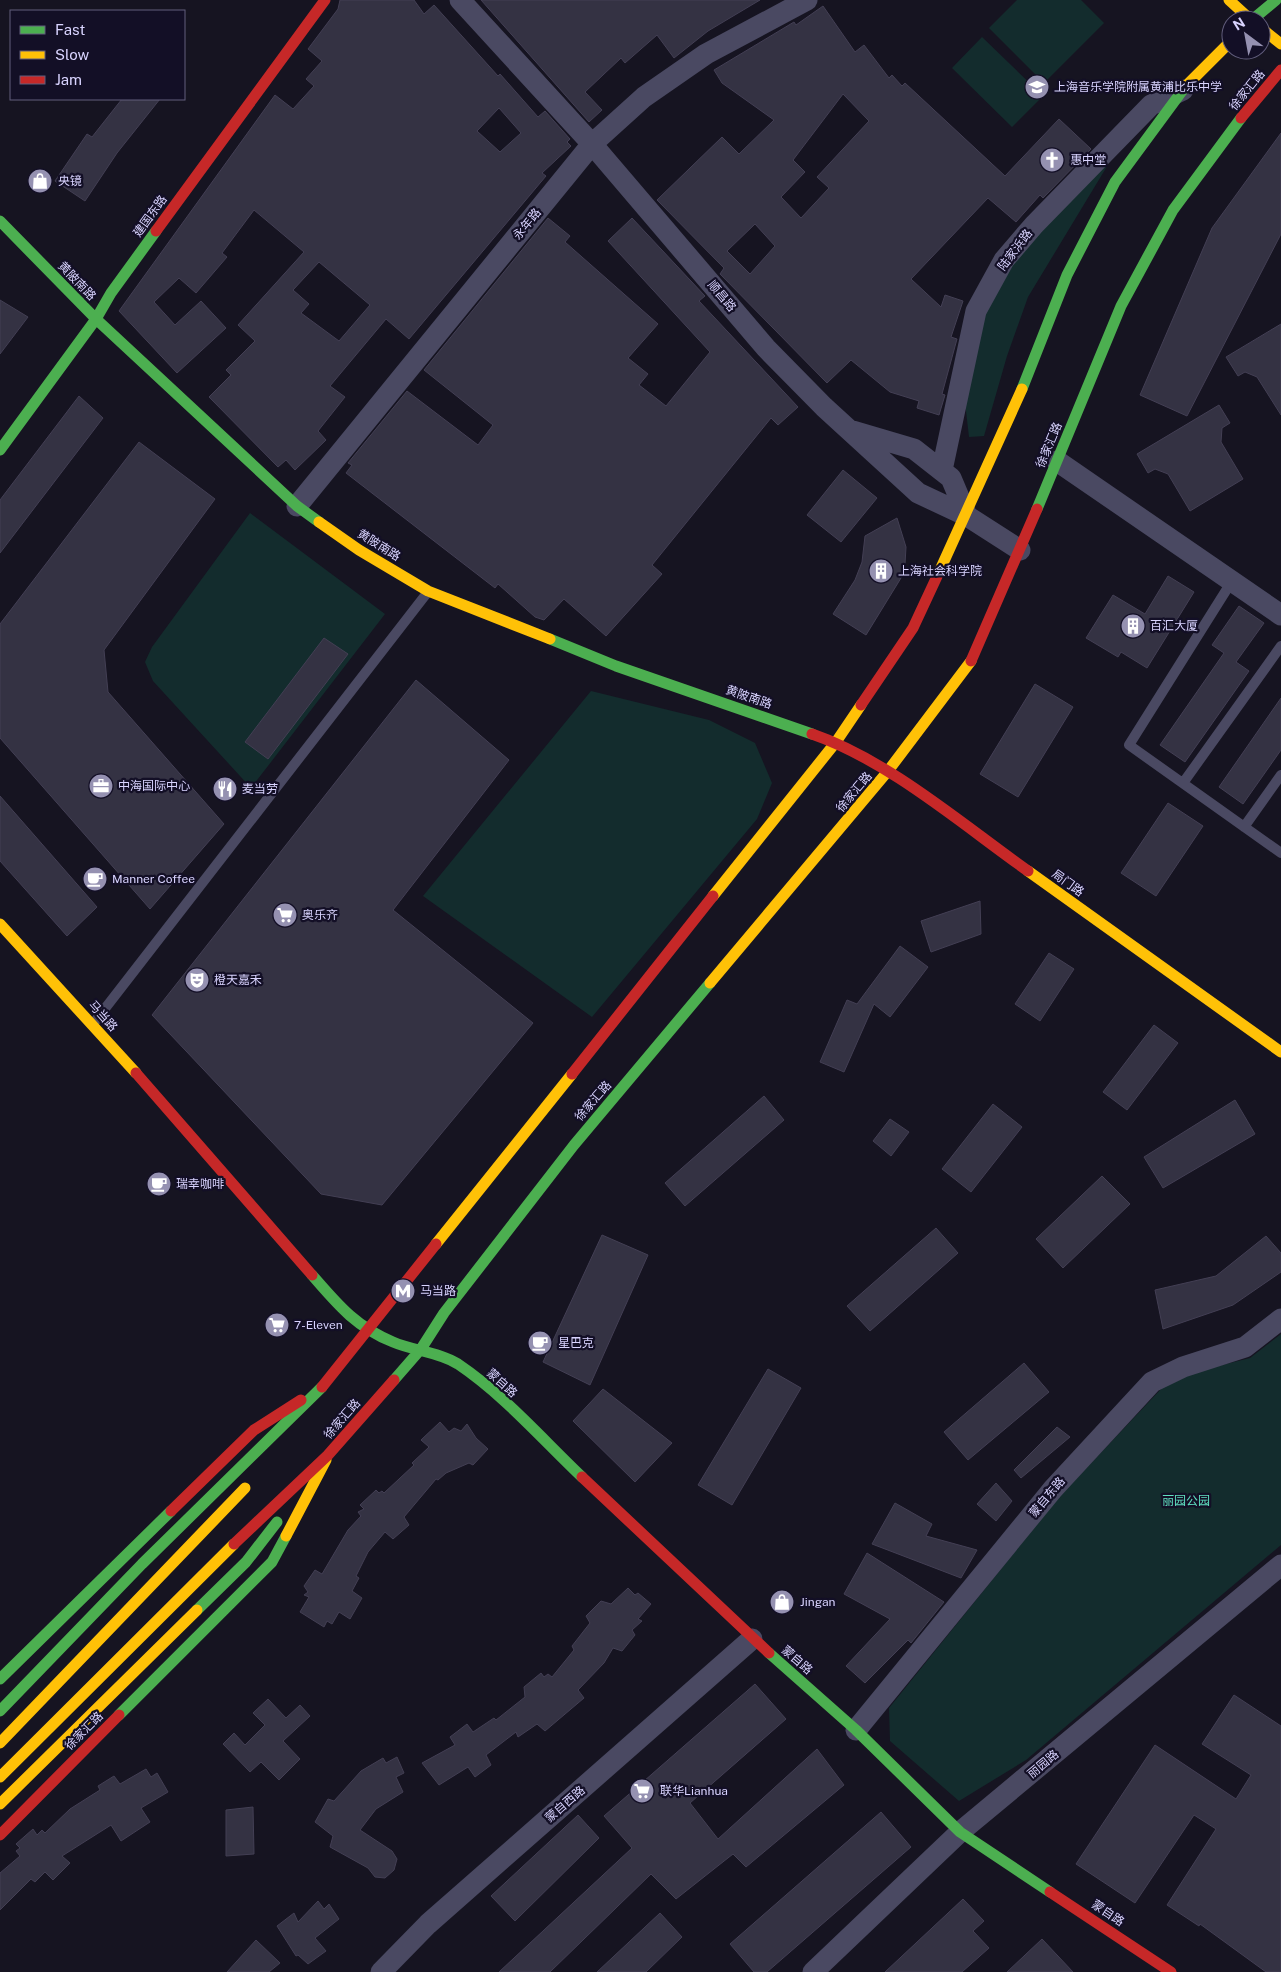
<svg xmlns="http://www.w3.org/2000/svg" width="1281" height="1972" font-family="'Public Sans','Noto Sans SC',sans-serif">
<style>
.green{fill:#132c2d}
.building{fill:#343243;stroke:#433f54;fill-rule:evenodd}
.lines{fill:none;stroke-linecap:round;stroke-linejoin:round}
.lane{stroke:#4a4962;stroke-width:10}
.street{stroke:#4a4962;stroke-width:21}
.fast{stroke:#4caf50;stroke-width:11}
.slow{stroke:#ffc107;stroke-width:11}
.jam{stroke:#c62828;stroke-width:11}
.labels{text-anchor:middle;stroke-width:4.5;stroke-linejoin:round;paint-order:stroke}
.poi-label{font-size:12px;fill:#d9d4ff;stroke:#130f26;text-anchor:start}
.street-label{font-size:12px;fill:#d9d4ff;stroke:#130f26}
.park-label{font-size:12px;fill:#5fe0c0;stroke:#130f26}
</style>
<rect width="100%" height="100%" fill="#161421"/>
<path class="green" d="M 1017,0 L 1081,0 L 1104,23 L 1044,83 L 989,28 Z
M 982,37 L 1043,96 L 1012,127 L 952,68 Z
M 1108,158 L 1106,168 L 1028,297 L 1007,356 L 984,436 L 969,437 L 965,402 L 983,317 L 1010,264 Z
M 250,513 L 385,614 L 251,788 L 153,681 L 145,662 L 152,647 Z
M 591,691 L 709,720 L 755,743 L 772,783 L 757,819 L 592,1017 L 423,896 Z
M 1281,1334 L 1281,1545 L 1026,1760 L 959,1801 L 890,1741 L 889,1708 L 1060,1496 L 1162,1388 L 1190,1373 L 1250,1358 Z"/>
<path class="building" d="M 340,0 L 414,0 L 424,14 L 434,5 L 498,76 L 500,74 L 538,117 L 545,111 L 570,139 L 567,142 L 571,146 L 542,173 L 546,176 L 409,339 L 386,319 L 330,386 L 345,397 L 318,431 L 326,440 L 295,470 L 286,460 L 278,467 L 209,397 L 231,375 L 226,370 L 255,341 L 238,325 L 304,252 L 254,210 L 222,253 L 227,257 L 196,293 L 179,278 L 154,302 L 175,325 L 201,301 L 226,328 L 177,373 L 119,311 L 275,95 L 293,109 L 314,86 L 306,79 L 322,61 L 308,49 L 338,9 ZM 499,108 L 521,133 L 500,152 L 477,131 ZM 319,262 L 370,305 L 339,341 L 301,313 L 309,304 L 293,290 Z
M 481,0 L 760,0 L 708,31 L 674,58 L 657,35 L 625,63 L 621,58 L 585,92 L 602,110 L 589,122 Z
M 823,6 L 855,52 L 864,45 L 889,78 L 892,75 L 902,86 L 905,83 L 1005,176 L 1059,119 L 1091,149 L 1043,198 L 1040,195 L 1016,222 L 988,198 L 911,279 L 941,307 L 945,295 L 963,301 L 951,337 L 957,339 L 942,394 L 945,395 L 939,415 L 917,408 L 919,401 L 890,392 L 851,360 L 827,383 L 720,274 L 724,268 L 657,200 L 722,137 L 739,154 L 774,120 L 722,83 L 714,70 L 794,22 L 796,25 ZM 843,94 L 869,121 L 817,177 L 829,188 L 801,218 L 781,197 L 805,172 L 793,160 ZM 755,224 L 775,246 L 750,274 L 727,251 Z
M 122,99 L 160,99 L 117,153 L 85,201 L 55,181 L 87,134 L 92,137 Z
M 1281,133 L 1281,234 L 1187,416 L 1140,395 L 1212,228 Z
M 548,218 L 570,236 L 565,242 L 658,324 L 628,358 L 648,374 L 639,385 L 666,406 L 710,352 L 608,241 L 632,218 L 705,296 L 699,301 L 798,407 L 778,425 L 771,418 L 652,565 L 662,574 L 606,636 L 564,599 L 544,620 L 535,617 L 498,584 L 495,588 L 346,473 L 352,465 L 348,463 L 407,391 L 478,445 L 493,425 L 424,370 Z
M 0,300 L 28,317 L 0,354 Z
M 1281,324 L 1281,415 L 1257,377 L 1245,372 L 1238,376 L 1226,357 Z
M 79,396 L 103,418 L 0,553 L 0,500 Z
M 1219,405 L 1230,423 L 1222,428 L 1221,442 L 1243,479 L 1190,511 L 1168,474 L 1155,469 L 1148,473 L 1137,454 Z
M 139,442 L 215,499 L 104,650 L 108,692 L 224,824 L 150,909 L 0,738 L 0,624 Z
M 843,470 L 877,498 L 841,542 L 807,515 Z
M 897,518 L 906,547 L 905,564 L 901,578 L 866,635 L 833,614 L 855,580 L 862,562 L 865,536 Z
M 1168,576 L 1194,592 L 1147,668 L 1121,652 L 1118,657 L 1086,638 L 1113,595 L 1145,614 Z
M 1239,606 L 1264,623 L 1236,662 L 1249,671 L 1185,762 L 1160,745 L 1224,653 L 1212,645 Z
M 324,638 L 348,654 L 268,759 L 245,742 Z
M 416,680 L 509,760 L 393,910 L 533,1023 L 382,1205 L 321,1194 L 152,1015 Z
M 1035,684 L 1073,707 L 1018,797 L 980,774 Z
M 1281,698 L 1281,750 L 1243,804 L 1219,787 Z
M 0,796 L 97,907 L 67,936 L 0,861 Z
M 1168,803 L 1203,826 L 1156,896 L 1121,873 Z
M 980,901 L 981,934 L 931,952 L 921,921 Z
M 900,946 L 928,967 L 890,1017 L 874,1004 L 844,1072 L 820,1062 L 847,1000 L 857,1004 Z
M 1049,953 L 1074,969 L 1040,1021 L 1015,1004 Z
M 1154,1025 L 1178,1043 L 1127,1110 L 1103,1092 Z
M 764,1096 L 784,1120 L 685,1206 L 665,1183 Z
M 1235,1100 L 1255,1134 L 1163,1188 L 1144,1157 Z
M 993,1104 L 1022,1127 L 971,1192 L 942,1169 Z
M 890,1119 L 909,1132 L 891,1156 L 873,1141 Z
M 1102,1176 L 1130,1204 L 1063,1268 L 1036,1239 Z
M 936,1228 L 958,1253 L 870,1331 L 847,1306 Z
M 602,1235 L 648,1255 L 590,1385 L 543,1362 Z
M 1266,1236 L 1281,1253 L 1281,1272 L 1233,1305 L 1163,1329 L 1155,1290 L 1216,1276 Z
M 1024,1363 L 1049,1392 L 968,1460 L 944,1432 Z
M 768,1369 L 801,1388 L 732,1505 L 698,1485 Z
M 603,1389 L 672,1443 L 635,1482 L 573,1421 Z
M 440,1422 L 449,1432 L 454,1428 L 461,1431 L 467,1424 L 476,1438 L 488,1449 L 473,1465 L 469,1463 L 446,1473 L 438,1480 L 436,1479 L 404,1517 L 409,1525 L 393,1539 L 385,1532 L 368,1552 L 356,1576 L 359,1578 L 352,1591 L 362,1598 L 350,1619 L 339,1612 L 332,1624 L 327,1621 L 324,1627 L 300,1612 L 309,1597 L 304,1595 L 308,1592 L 304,1586 L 315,1570 L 322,1574 L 348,1530 L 361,1516 L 358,1512 L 364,1509 L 360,1505 L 376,1490 L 379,1493 L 382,1491 L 384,1493 L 414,1465 L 412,1463 L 429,1447 L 421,1440 Z
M 1057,1427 L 1070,1437 L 1021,1478 L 1014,1470 Z
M 996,1483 L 1012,1501 L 996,1521 L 977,1504 Z
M 895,1503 L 932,1524 L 926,1536 L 977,1550 L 961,1578 L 872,1544 Z
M 867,1553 L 944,1602 L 911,1643 L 908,1640 L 865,1683 L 846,1666 L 890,1619 L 844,1594 Z
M 628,1588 L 635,1595 L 638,1593 L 651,1604 L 638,1619 L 642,1621 L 632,1630 L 635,1635 L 622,1651 L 613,1648 L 604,1663 L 578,1690 L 584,1698 L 545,1731 L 537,1724 L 518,1737 L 516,1732 L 486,1755 L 491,1765 L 475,1777 L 468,1767 L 439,1785 L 422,1763 L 455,1745 L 450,1737 L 467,1724 L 473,1732 L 494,1718 L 496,1720 L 525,1697 L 524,1687 L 541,1673 L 544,1677 L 548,1674 L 552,1677 L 574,1650 L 572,1646 L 590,1623 L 586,1616 L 601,1601 L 611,1604 Z
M 755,1684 L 786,1719 L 690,1803 L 718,1839 L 817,1749 L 844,1785 L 746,1867 L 733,1854 L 676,1899 L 651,1874 L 550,1972 L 499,1972 L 632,1848 L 604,1816 Z
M 1234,1695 L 1281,1726 L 1281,1972 L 1266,1972 L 1200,1924 L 1199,1926 L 1167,1905 L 1216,1829 L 1194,1815 L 1135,1903 L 1076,1864 L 1155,1745 L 1236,1799 L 1251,1775 L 1202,1744 Z
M 268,1699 L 286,1718 L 300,1705 L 310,1716 L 283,1741 L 300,1759 L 279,1780 L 261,1762 L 250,1772 L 223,1744 L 234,1733 L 245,1745 L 265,1725 L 253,1713 Z
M 397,1757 L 404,1773 L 396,1777 L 403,1792 L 376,1809 L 360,1830 L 392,1851 L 397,1859 L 394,1870 L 385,1878 L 375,1877 L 368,1868 L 330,1847 L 333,1836 L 315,1822 L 328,1799 L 334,1801 L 361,1771 L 383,1758 L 386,1763 Z
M 146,1769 L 151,1777 L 157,1773 L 168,1792 L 141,1808 L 150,1822 L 121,1841 L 111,1825 L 62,1856 L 70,1863 L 53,1880 L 45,1872 L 35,1882 L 31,1879 L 0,1910 L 0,1873 L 20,1856 L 16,1851 L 20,1848 L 16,1844 L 33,1829 L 37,1835 L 42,1830 L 45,1833 L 70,1809 L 100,1790 L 98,1786 L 114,1776 L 120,1784 Z
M 253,1807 L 254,1854 L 226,1856 L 226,1810 Z
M 881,1812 L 911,1847 L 767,1972 L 754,1972 L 730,1944 Z
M 578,1815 L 599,1838 L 515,1921 L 491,1896 Z
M 963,1899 L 984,1921 L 973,1931 L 989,1948 L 962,1972 L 885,1972 Z
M 318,1901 L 324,1909 L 329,1904 L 339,1919 L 315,1938 L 326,1951 L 308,1964 L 298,1955 L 296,1956 L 277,1926 L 294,1913 L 298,1922 Z
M 660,1913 L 682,1937 L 646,1972 L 597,1972 Z
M 1042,1939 L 1073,1972 L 1007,1972 Z
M 256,1940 L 280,1963 L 269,1972 L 227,1972 Z"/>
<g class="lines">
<path class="lane" d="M 1232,581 L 1129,745 L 1281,853
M 1183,783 L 1281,646
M 1244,827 L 1281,775
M 93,1024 L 427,593"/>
<path class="street" d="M 460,0 L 592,144 L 766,348 L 824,407 L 918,493 L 967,516 L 1020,550
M 853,431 L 914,449 L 951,478 L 967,516
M 1057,461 L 1281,615
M 942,470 L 976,311 L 1004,260 L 1034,225 L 1151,105 L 1183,90
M 297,506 L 592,144 L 644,97 L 706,54 L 807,0
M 856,1730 L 1053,1489 L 1152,1382 L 1183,1367 L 1245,1347 L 1281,1319
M 381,1972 L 428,1924 L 752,1639
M 813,1972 L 960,1832 L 1281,1565"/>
<path class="fast" d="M 1252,20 L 1276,0
M 0,221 L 96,319 L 297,506 L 319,522
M 1022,389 L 1067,275 L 1115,182 L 1185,87
M 0,450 L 96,319 L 111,293 L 156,231
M 1037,509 L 1121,306 L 1173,210 L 1241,118
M 550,639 L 616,666 L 812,734
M 312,1275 C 338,1305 356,1327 393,1342 C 414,1351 439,1352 458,1364 C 504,1395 542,1439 582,1477
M 394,1380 L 421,1349 L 444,1313 L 574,1145 L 710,983
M 197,1610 L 246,1562 L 277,1522
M 769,1653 L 856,1730 L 960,1832 L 1050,1892
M 0,1679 L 171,1511
M 0,1711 L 142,1564 L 322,1387
M 119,1715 L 272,1562 L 286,1536"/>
<path class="slow" d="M 1229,0 L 1251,20
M 1261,28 L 1281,44
M 1185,87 L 1231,41
M 319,522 L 359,550 L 428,591 L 550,639
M 940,570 L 1022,389
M 1028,871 L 1281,1052
M 713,896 L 836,742 L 861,705
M 0,924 L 136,1073
M 710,983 L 888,771 L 971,661
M 436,1244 L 572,1074
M 286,1536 L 326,1460
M 0,1743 L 245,1488
M 0,1777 L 234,1544
M 0,1804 L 197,1610"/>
<path class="jam" d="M 1241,118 L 1281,70
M 156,231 L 325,0
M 971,661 L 1037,509
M 861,705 L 913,628 L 940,570
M 812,734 C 888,760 963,825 1028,871
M 136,1073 L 312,1275
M 572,1074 L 713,896
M 322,1387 L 436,1244
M 582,1477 L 769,1653
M 171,1511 L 254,1430 L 301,1400
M 234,1544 L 328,1455 L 394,1380
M 0,1835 L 119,1715
M 1050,1892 L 1171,1972"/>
</g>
<defs>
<symbol id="school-disc" viewBox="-11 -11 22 22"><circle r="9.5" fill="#9591b1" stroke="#130f26"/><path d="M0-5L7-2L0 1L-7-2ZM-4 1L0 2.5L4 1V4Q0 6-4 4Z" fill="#fff"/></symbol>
<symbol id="church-disc" viewBox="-11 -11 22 22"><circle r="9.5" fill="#9591b1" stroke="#130f26"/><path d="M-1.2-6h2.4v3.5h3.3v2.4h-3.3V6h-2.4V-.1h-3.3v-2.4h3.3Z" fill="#fff"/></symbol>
<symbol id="shop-disc" viewBox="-11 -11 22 22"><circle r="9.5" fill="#9591b1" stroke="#130f26"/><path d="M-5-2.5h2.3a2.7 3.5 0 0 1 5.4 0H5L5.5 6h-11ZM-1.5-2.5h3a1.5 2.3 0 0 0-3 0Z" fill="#fff"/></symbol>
<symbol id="building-disc" viewBox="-11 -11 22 22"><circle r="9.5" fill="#9591b1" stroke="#130f26"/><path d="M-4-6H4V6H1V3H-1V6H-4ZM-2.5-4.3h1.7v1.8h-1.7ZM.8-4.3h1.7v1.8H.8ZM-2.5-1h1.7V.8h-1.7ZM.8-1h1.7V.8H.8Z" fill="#fff"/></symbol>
<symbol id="office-disc" viewBox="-11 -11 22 22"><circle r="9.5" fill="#9591b1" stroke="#130f26"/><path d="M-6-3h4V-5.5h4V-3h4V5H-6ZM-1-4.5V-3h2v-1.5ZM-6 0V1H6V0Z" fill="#fff"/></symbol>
<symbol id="restaurant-disc" viewBox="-11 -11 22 22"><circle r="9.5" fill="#9591b1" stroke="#130f26"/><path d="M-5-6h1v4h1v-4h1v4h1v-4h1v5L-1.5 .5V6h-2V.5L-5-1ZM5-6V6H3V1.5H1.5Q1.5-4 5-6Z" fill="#fff"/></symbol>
<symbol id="cafe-disc" viewBox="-11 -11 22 22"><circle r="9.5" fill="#9591b1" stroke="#130f26"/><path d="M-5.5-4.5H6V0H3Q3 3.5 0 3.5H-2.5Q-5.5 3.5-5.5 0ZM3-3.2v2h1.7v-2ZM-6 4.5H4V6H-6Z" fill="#fff"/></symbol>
<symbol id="supermarket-disc" viewBox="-11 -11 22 22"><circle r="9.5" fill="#9591b1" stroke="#130f26"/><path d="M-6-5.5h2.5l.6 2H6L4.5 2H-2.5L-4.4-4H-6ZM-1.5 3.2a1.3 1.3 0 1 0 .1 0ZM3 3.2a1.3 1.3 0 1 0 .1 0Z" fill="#fff"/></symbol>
<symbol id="theatre-disc" viewBox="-11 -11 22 22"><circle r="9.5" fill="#9591b1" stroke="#130f26"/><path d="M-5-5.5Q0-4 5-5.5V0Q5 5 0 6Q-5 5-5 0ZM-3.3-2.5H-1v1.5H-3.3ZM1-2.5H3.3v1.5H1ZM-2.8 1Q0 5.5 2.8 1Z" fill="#fff"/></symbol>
<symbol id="metro-disc" viewBox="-11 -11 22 22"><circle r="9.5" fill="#9591b1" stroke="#130f26"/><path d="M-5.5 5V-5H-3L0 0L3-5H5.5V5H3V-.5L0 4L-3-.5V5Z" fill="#fff"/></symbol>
</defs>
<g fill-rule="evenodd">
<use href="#school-disc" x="1023" y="73" width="28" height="28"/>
<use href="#church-disc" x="1038" y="146" width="28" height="28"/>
<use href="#shop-disc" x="26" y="167" width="28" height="28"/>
<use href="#building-disc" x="867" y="557" width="28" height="28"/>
<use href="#building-disc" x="1119" y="612" width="28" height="28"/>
<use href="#office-disc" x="87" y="772" width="28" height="28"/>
<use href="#restaurant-disc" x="211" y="775" width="28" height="28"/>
<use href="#cafe-disc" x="81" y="865" width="28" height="28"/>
<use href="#supermarket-disc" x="271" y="901" width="28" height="28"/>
<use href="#theatre-disc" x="183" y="966" width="28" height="28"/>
<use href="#cafe-disc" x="145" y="1170" width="28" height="28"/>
<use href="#metro-disc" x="389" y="1277" width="28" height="28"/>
<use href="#supermarket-disc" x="263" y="1311" width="28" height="28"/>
<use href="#cafe-disc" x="526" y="1329" width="28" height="28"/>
<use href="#shop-disc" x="768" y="1588" width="28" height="28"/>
<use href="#supermarket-disc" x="628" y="1777" width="28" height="28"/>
</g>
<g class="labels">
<g class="poi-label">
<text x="1054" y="91">上海音乐学院附属黄浦比乐中学</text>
<text x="1070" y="164">惠中堂</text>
<text x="58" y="185">央镜</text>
<text x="898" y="575">上海社会科学院</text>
<text x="1150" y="630">百汇大厦</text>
<text x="118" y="790">中海国际中心</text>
<text x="242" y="793">麦当劳</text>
<text x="112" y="883">Manner Coffee</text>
<text x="302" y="919">奥乐齐</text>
<text x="214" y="984">橙天嘉禾</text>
<text x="176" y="1188">瑞幸咖啡</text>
<text x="420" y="1295">马当路</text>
<text x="294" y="1329">7-Eleven</text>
<text x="558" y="1347">星巴克</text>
<text x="800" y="1606">Jingan</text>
<text x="660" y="1795">联华Lianhua</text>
</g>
<g class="street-label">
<text transform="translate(1247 90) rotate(-51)" y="4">徐家汇路</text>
<text transform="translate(150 216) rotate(-54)" y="4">建国东路</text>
<text transform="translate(527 224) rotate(-51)" y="4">永年路</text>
<text transform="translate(1015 250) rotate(-53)" y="4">陆家浜路</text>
<text transform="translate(77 281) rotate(46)" y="4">黄陂南路</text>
<text transform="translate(722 296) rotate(50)" y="4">顺昌路</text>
<text transform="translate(1049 445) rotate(-67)" y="4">徐家汇路</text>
<text transform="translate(379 545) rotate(32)" y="4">黄陂南路</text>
<text transform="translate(749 697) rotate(19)" y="4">黄陂南路</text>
<text transform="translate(854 792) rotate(-50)" y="4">徐家汇路</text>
<text transform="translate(1068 883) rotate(36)" y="4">局门路</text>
<text transform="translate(103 1016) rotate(48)" y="4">马当路</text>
<text transform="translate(593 1101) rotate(-49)" y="4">徐家汇路</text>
<text transform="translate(502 1383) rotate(42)" y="4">蒙自路</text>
<text transform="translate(342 1419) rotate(-49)" y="4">徐家汇路</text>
<text transform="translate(1047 1497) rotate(-50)" y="4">蒙自东路</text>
<text transform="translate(797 1660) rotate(41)" y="4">蒙自路</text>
<text transform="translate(84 1731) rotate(-45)" y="4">徐家汇路</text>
<text transform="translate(1043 1764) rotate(-40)" y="4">丽园路</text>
<text transform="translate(565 1804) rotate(-41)" y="4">蒙自西路</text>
<text transform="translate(1108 1913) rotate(34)" y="4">蒙自路</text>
</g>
<g class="park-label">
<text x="1186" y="1505">丽园公园</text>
</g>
</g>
<rect x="10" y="10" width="175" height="90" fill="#130f26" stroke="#625e7d"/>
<rect x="20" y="26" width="25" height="8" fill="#4caf50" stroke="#625e7d"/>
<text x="55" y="35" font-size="15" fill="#d9d4ff">Fast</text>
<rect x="20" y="51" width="25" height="8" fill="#ffc107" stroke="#625e7d"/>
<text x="55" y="60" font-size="15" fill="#d9d4ff">Slow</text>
<rect x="20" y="76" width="25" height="8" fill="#c62828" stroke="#625e7d"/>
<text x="55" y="85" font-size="15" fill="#d9d4ff">Jam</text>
<g transform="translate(1246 35) rotate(328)"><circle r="24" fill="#130f26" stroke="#625e7d"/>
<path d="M0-4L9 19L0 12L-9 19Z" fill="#9591b1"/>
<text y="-8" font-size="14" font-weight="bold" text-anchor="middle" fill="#d9d4ff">N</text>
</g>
</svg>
